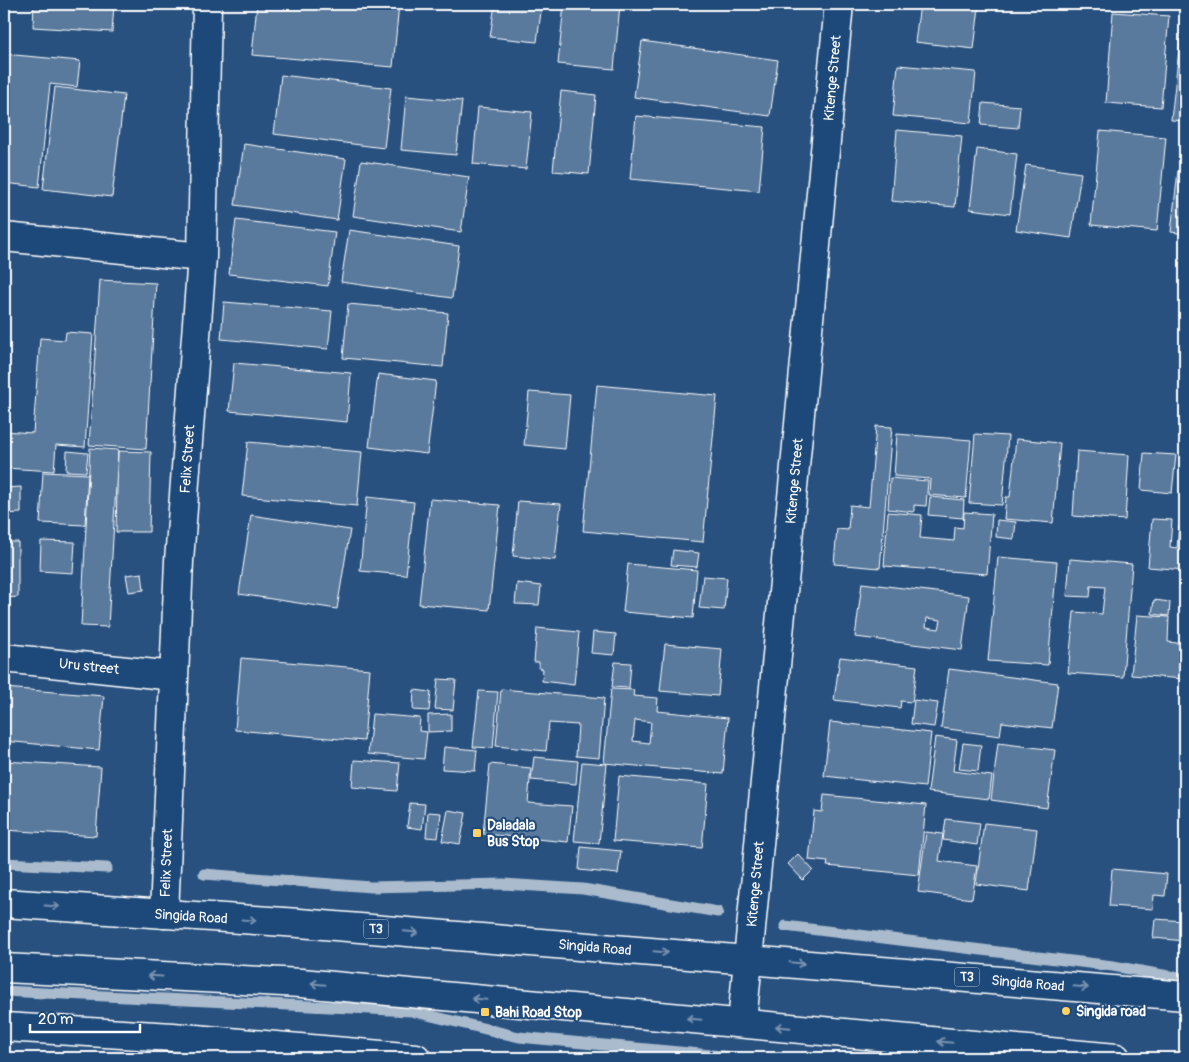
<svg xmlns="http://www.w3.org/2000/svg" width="1189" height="1062" font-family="Pangolin,sans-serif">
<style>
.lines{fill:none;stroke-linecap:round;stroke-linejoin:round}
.stream{stroke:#aabbcd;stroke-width:11}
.building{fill:#5a7a9d;stroke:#fff;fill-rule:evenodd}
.minor-casing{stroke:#fff;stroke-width:31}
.trunk-casing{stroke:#fff;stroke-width:31}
.minor{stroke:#1f4a7a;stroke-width:28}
.trunk{stroke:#1f4a7a;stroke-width:28}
.oneway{stroke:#7992af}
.poi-dot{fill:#ffd166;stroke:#1f4a7a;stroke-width:2}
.labels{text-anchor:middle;stroke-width:4;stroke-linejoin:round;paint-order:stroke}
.shield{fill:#1f4a7a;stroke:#bcc9d7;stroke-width:1}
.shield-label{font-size:12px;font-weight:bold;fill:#fff}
.street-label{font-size:14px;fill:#fff;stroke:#1f4a7a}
.poi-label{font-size:14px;font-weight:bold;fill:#fff;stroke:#1f4a7a;text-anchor:start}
</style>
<rect width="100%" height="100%" fill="#28517f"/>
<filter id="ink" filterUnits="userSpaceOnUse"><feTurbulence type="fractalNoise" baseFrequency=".02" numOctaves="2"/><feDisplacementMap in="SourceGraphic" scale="10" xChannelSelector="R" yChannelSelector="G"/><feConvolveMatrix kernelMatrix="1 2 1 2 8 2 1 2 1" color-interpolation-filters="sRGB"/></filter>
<g filter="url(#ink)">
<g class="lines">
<path class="stream" d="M 4,863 L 107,868
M 204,874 L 371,887 L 503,884 L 583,889 L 718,912
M 785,926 L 1113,966 L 1185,979
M 4,991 L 411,1011 L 519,1037 L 743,1058"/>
</g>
<path class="building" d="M 34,4 L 114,4 L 112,32 L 33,27 Z
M 257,4 L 399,4 L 393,67 L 252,55 Z
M 495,4 L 542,4 L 537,42 L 490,37 Z
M 564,4 L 620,4 L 614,69 L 558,64 Z
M 920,4 L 979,7 L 974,49 L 915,42 Z
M 1113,12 L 1169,16 L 1161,107 L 1106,103 Z
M 1183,14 L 1185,15 L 1185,121 L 1171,120 Z
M 642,41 L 778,60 L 770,116 L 634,97 Z
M 4,54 L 80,61 L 77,87 L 50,84 L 39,187 L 4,183 Z
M 898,65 L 976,72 L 971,123 L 893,116 Z
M 281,75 L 391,88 L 384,148 L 274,134 Z
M 55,87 L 124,95 L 112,197 L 43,189 Z
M 561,91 L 596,95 L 589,174 L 553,171 Z
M 406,96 L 462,101 L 456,155 L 401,150 Z
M 983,103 L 1020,106 L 1018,128 L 981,125 Z
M 478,107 L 532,112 L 526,169 L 473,164 Z
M 636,116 L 765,127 L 759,191 L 630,179 Z
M 897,130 L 962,136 L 955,207 L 891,201 Z
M 1100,131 L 1166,137 L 1157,231 L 1091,225 Z
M 244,144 L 346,159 L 337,220 L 235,205 Z
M 977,149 L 1017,154 L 1010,214 L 970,209 Z
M 361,161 L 469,177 L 461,232 L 353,216 Z
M 1026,165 L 1081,173 L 1071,238 L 1016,230 Z
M 1178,171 L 1185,172 L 1185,234 L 1171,232 Z
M 236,220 L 335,232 L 328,286 L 229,274 Z
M 349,230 L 459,246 L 452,298 L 341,282 Z
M 100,280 L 156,283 L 146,449 L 89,445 Z
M 224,302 L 332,311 L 328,349 L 221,339 Z
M 348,304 L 448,313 L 443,367 L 343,358 Z
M 66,332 L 93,334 L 85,447 L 56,445 L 54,471 L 4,468 L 4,431 L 33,433 L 40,338 L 65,340 Z
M 234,363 L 351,373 L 347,422 L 229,411 Z
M 378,374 L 436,381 L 427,454 L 369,447 Z
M 597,385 L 717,396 L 703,542 L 583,531 Z
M 529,392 L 570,395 L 565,449 L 524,445 Z
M 876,426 L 892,427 L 880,568 L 834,564 L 837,529 L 848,530 L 850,505 L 869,507 Z
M 897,434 L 971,440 L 966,498 L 929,495 L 930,479 L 894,476 Z
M 975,434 L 1008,436 L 1002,505 L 969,503 Z
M 1016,439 L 1060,443 L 1053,523 L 1004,519 L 1006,497 L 1010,497 Z
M 248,442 L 362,452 L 357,506 L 242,496 Z
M 90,448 L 118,450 L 108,627 L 81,626 Z
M 67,451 L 88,453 L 86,472 L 66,471 Z
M 118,451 L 151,452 L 149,532 L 116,532 Z
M 1077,451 L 1129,455 L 1125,520 L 1073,516 Z
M 1144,453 L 1176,455 L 1172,493 L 1141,490 Z
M 43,472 L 88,474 L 85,525 L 40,523 Z
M 890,478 L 928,481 L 926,506 L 914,505 L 914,512 L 888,509 Z
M 21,487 L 21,513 L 4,514 L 4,488 Z
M 367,497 L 414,502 L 406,575 L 360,571 Z
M 930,497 L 964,500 L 963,518 L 928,515 Z
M 430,499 L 500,505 L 489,610 L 419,604 Z
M 518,501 L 561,504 L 555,560 L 513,556 Z
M 888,512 L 922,515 L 920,538 L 954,541 L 955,527 L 963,528 L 964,512 L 992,514 L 987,574 L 884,566 Z
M 251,515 L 350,530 L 337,609 L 239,594 Z
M 1152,519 L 1172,520 L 1170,547 L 1177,548 L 1179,526 L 1185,527 L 1185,570 L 1148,567 Z
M 997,520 L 1016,522 L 1014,539 L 996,537 Z
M 41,541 L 75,542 L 73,573 L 40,571 Z
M 4,542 L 18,542 L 18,597 L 4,598 Z
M 673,550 L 699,553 L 697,567 L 671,565 Z
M 998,557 L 1057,562 L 1048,665 L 988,661 Z
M 1070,559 L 1132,564 L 1123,677 L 1068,673 L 1074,612 L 1102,614 L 1105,587 L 1091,586 L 1090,597 L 1067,596 Z
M 628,564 L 697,570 L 693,618 L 623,612 Z
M 142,573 L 144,590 L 129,592 L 126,575 Z
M 703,576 L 727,578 L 724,610 L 699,608 Z
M 517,583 L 541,586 L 539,605 L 515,604 Z
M 862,583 L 969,596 L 962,650 L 855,637 ZM 927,618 L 941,620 L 939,629 L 926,627 Z
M 1154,600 L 1170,602 L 1169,616 L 1152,614 Z
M 1137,615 L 1169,617 L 1168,642 L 1185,644 L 1185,679 L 1131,675 Z
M 537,628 L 579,632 L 574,685 L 542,681 L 543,669 L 539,668 L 539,662 L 534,662 Z
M 593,632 L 616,634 L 614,655 L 591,653 Z
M 665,644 L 722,649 L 718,696 L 660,691 Z
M 840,657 L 917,666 L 912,702 L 901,701 L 900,708 L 834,700 Z
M 241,658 L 370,669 L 364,741 L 235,730 Z
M 615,662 L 631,663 L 629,688 L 612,687 Z
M 949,669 L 1058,683 L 1052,728 L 1002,722 L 1000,736 L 941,728 Z
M 438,679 L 456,680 L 453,710 L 435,709 Z
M 4,688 L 104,696 L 99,750 L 4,741 Z
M 501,689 L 604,698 L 599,758 L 576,756 L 578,725 L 549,723 L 546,751 L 496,746 Z
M 611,689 L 634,690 L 633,696 L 658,698 L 657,711 L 728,718 L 723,774 L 604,763 ZM 635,720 L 651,722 L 649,743 L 633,741 Z
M 414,690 L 431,692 L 429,711 L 413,710 Z
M 479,691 L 498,692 L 493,748 L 473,747 Z
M 914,700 L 938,703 L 934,727 L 911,724 Z
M 372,714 L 420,718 L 419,731 L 427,732 L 424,759 L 368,754 Z
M 451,714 L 451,731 L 428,732 L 428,715 Z
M 830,722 L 931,733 L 925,787 L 824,776 Z
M 935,737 L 957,740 L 953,771 L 992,776 L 989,799 L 928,792 Z
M 963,743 L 981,745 L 978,771 L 959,769 Z
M 998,743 L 1055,750 L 1047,808 L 991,800 Z
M 444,747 L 477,750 L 475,771 L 442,769 Z
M 534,757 L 578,761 L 576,784 L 531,780 Z
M 354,760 L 400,763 L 397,791 L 352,787 Z
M 4,761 L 101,767 L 96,836 L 4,830 Z
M 582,762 L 607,764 L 599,843 L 574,841 Z
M 490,764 L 531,768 L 528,803 L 572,806 L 568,842 L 483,834 Z
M 619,776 L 708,784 L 702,848 L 613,841 Z
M 824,795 L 926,805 L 919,875 L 827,866 L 828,862 L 809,860 L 814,811 L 822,812 Z
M 410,803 L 425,804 L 422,829 L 407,827 Z
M 448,810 L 466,813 L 460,844 L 442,841 Z
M 428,812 L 441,813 L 438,838 L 426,837 Z
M 946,819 L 980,823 L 977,845 L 943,840 Z
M 984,823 L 1037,829 L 1029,891 L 976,884 Z
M 926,832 L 943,834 L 939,861 L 977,866 L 972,899 L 918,892 Z
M 581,847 L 621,851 L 618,874 L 579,870 Z
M 798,854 L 813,870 L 803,880 L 788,864 Z
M 1112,869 L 1167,874 L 1165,896 L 1154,895 L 1153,909 L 1109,906 Z
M 1155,919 L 1185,921 L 1185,941 L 1153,938 Z"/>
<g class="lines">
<defs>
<path id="minor" d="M 4,237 L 202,257
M 4,658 L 174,676
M 164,914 L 179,561 L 202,257 L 207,4
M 742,1023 L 839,4
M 4,1027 L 173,1037 L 416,1058"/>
<path id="trunk" d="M 4,903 L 299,923 L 1185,996
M 4,968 L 301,983 L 1116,1058"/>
</defs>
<use href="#minor" class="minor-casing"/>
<use href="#trunk" class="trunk-casing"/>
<use href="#minor" class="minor"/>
<use href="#trunk" class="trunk"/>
</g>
<defs><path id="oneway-shaft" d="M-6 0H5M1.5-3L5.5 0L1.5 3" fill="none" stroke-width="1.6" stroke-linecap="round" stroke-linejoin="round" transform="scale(1.25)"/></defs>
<g class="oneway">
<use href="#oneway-shaft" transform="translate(52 906) rotate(4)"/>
<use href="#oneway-shaft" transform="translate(249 920) rotate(4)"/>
<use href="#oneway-shaft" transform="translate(411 932) rotate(5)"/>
<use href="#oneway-shaft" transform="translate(661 952) rotate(5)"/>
<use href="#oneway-shaft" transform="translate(797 963) rotate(5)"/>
<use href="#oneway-shaft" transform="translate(155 976) rotate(-177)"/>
<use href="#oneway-shaft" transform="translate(318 984) rotate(-175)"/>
<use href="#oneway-shaft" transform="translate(1081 987) rotate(5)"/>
<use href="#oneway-shaft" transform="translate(479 999) rotate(-175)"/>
<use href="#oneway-shaft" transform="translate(694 1019) rotate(-175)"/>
<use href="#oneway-shaft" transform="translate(783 1027) rotate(-175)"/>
<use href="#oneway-shaft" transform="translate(945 1042) rotate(-175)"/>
</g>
</g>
<g class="poi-dot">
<rect x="472" y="828" width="10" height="10" rx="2.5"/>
<circle cx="1066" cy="1011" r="5"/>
<rect x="480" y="1007" width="10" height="10" rx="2.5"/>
</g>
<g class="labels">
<g class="shield">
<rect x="363.5" y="919.5" width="25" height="19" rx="4"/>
<rect x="954.5" y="967.5" width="25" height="19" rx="4"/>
</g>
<g class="shield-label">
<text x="376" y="933">T3</text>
<text x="967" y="981">T3</text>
</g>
<g class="street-label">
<text transform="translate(832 78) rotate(-85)" y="5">Kitenge Street</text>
<text transform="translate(187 459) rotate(-86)" y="5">Felix Street</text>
<text transform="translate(794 481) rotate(-85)" y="5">Kitenge Street</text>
<text transform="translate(89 666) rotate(6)" y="5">Uru street</text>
<text transform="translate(166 863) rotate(-88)" y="5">Felix Street</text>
<text transform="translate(755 884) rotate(-85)" y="5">Kitenge Street</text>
<text transform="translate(191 916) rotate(4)" y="5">Singida Road</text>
<text transform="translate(595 947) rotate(5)" y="5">Singida Road</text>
<text transform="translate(1028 983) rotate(5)" y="5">Singida Road</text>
</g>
<g class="poi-label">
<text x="487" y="830">Daladala<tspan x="487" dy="16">Bus Stop</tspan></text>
<text x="1076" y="1016">Singida road</text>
<text x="495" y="1017">Bahi Road Stop</text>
</g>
</g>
<rect width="1189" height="1062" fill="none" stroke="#1f4a7a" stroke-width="20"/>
<rect x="10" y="10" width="1169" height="1042" fill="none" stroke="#fff" stroke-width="2" filter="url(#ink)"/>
<path d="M30 1024v8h110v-8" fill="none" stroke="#ffffff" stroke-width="2.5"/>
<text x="38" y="1024" font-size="15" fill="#ffffff" stroke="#1f4a7a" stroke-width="4" paint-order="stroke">20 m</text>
</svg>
